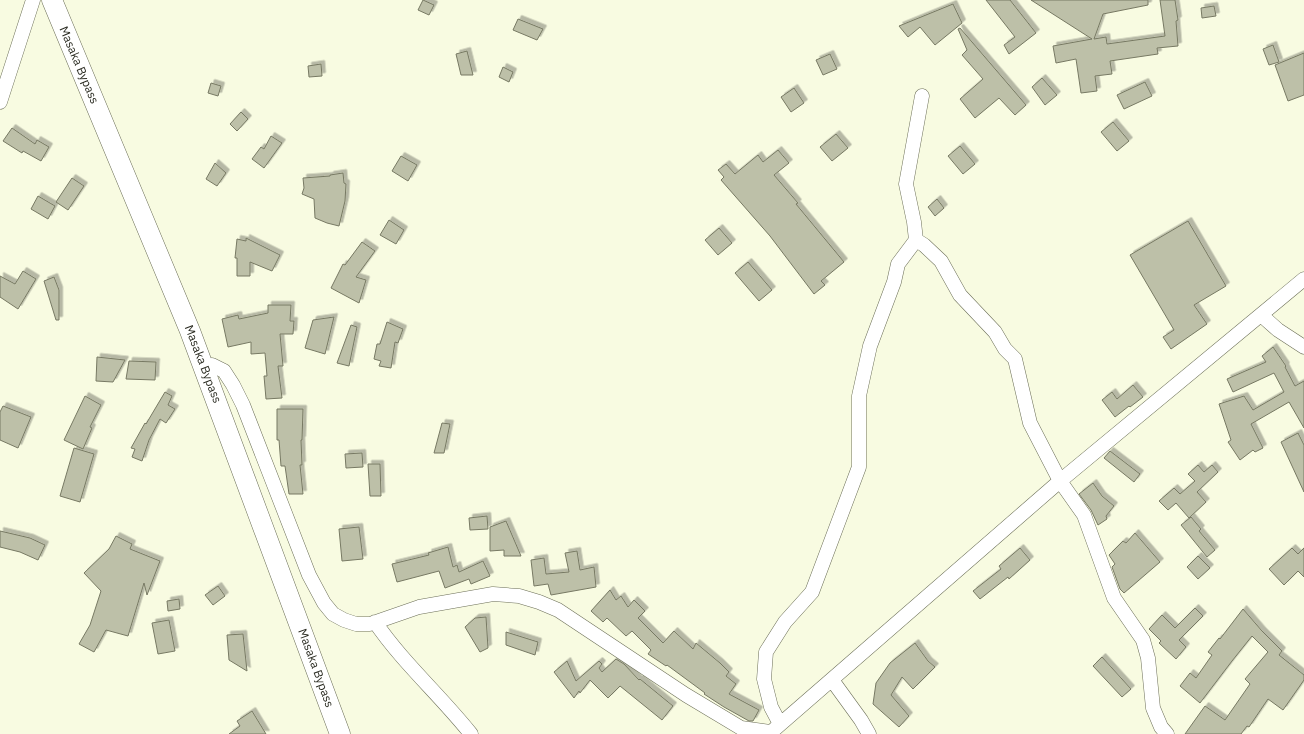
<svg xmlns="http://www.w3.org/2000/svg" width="1304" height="734" font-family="'IBM Plex Sans',sans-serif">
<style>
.building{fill:#bdc0a8;stroke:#777963;filter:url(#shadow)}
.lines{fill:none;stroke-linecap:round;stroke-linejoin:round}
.minor-casing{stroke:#6c6f58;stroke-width:15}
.highway-casing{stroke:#6c6f58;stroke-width:21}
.minor{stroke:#fff;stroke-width:14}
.highway{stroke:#fff;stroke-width:20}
.labels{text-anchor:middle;stroke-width:3.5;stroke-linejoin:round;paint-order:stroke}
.street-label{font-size:12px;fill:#2a2b21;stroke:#fff}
</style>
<defs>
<filter id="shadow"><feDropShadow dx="3.5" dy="-3.5" stdDeviation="0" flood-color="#0004"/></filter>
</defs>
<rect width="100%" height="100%" fill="#f8fbe1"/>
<path class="building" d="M 423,0 L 434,5 L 429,15 L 418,10 Z
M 986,0 L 1010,0 L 1036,33 L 1009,54 L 1004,45 L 1015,37 Z
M 1031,0 L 1148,0 L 1148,5 L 1103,14 L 1094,39 L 1106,37 L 1107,44 L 1165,36 L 1160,0 L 1175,0 L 1178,20 L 1176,21 L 1178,46 L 1157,48 L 1158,54 L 1110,61 L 1112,74 L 1095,76 L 1097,91 L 1081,93 L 1076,59 L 1056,63 L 1053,46 L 1092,39 Z
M 953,4 L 962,23 L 935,45 L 920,27 L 908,37 L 899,26 Z
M 1214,6 L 1216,16 L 1202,18 L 1201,8 Z
M 518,19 L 543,29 L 537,40 L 513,30 Z
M 960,28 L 1026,105 L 1015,115 L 999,98 L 975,118 L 960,99 L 983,79 L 962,55 L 967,50 L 958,29 Z
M 1273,45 L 1279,62 L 1269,65 L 1263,49 Z
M 467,51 L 473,75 L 461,75 L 456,54 Z
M 1304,53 L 1304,95 L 1288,101 L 1275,65 Z
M 830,54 L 837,69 L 823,75 L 816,60 Z
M 321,64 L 322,76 L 309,77 L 308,66 Z
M 503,67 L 513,72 L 509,82 L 499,77 Z
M 1042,78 L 1057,95 L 1045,105 L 1032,87 Z
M 1145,82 L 1152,96 L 1124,109 L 1117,95 Z
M 211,83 L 221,86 L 218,96 L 208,93 Z
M 794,88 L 804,103 L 791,112 L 781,97 Z
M 241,112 L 248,119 L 237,131 L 230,124 Z
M 1113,122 L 1129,141 L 1117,151 L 1101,132 Z
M 12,128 L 35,144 L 37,140 L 49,147 L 41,161 L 23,151 L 22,153 L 3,141 Z
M 836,134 L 848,148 L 832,161 L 820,147 Z
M 271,136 L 282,143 L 264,168 L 252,159 L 261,147 L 264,149 Z
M 960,146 L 975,164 L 963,174 L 948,156 Z
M 778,150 L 789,163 L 774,175 L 798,203 L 796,204 L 844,262 L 821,281 L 825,285 L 814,294 L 770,236 L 721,180 L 724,177 L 718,170 L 726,164 L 735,174 L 758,155 L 763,162 Z
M 401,156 L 417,165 L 408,181 L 392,171 Z
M 215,163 L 226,173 L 217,186 L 206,179 Z
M 343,173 L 344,183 L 346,184 L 345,201 L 339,226 L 327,223 L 315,218 L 314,199 L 302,194 L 304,188 L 303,178 L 330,176 L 330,175 Z
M 72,178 L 84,186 L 68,210 L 56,202 Z
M 38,196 L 55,206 L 48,219 L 31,209 Z
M 937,199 L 944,208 L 935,216 L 928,207 Z
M 389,220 L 404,230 L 396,244 L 380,235 Z
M 1188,221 L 1226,286 L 1194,305 L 1207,324 L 1171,349 L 1163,337 L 1174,330 L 1130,255 Z
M 719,228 L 732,243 L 718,255 L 705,240 Z
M 246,238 L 280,255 L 272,271 L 250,262 L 250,276 L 237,276 L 237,258 L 235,258 L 237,239 L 246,241 Z
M 362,242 L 375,251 L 356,277 L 366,280 L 359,303 L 331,288 L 343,264 L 345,265 Z
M 748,262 L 772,290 L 759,301 L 735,273 Z
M 23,271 L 36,279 L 18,309 L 0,297 L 0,276 L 15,284 Z
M 54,277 L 59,290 L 59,320 L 56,320 L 44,281 Z
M 268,305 L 291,305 L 290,321 L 294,321 L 293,334 L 280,334 L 283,366 L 278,366 L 282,398 L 266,399 L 264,376 L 267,376 L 265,353 L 251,354 L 251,342 L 228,347 L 222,319 L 238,315 L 239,319 L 268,313 Z
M 334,317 L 325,354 L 305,348 L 313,320 Z
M 387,322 L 403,329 L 398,343 L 395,342 L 391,368 L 379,366 L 381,361 L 374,359 L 377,344 L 380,344 Z
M 351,325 L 357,327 L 349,366 L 337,363 Z
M 1273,347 L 1286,366 L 1285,367 L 1295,386 L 1304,381 L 1304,428 L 1289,402 L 1251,424 L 1263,448 L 1255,452 L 1253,450 L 1240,460 L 1228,442 L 1231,440 L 1219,404 L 1244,396 L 1253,410 L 1284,392 L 1274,373 L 1233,392 L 1227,379 L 1266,362 L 1262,356 Z
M 97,357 L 125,360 L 113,382 L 96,381 Z
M 129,361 L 156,362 L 155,380 L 126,379 Z
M 1133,385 L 1143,397 L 1130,407 L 1129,406 L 1115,417 L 1102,400 L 1112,392 L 1117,399 Z
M 165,392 L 172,396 L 168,405 L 175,409 L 166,423 L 160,419 L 149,440 L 142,461 L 132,457 L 135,449 L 131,448 L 145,423 L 146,424 Z
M 85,396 L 101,405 L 90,427 L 92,428 L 83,449 L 64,440 Z
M 3,406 L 31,417 L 18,448 L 0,440 L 0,412 Z
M 277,409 L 303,409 L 302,440 L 301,440 L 302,465 L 300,465 L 303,494 L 289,494 L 285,466 L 281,466 L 279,440 L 277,440 Z
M 442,423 L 450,424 L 444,453 L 434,453 Z
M 1298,433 L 1304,445 L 1304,492 L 1281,442 Z
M 74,448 L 94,454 L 80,502 L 60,496 Z
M 1110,451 L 1140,474 L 1134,482 L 1104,458 Z
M 362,453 L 363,467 L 346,468 L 345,454 Z
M 368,464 L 380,464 L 381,496 L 370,496 Z
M 1198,465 L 1204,472 L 1212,465 L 1218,472 L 1197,492 L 1206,502 L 1189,518 L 1176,503 L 1168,510 L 1159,501 L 1174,488 L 1180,494 L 1195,481 L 1188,474 Z
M 1093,483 L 1102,496 L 1114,506 L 1106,516 L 1107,519 L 1098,525 L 1091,510 L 1079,494 Z
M 487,516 L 488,529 L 470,530 L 469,518 Z
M 1191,517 L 1201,529 L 1199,531 L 1215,550 L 1207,557 L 1181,525 Z
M 506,521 L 521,556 L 504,556 L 504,550 L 490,551 L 490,527 Z
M 359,527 L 363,559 L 342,561 L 339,529 Z
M 0,531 L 30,538 L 45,545 L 38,560 L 20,552 L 0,547 Z
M 1135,533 L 1160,562 L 1124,593 L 1120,589 L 1112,567 L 1115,564 L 1109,555 L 1123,541 L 1126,543 Z
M 116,536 L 132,544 L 130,549 L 160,561 L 147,595 L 144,583 L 128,636 L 106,630 L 94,652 L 79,644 L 90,625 L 101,591 L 84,573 L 109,549 Z
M 448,547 L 453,567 L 457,565 L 459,572 L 483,561 L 490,576 L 471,584 L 469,579 L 445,588 L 439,571 L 397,582 L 392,564 L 429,555 L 428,553 Z
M 1020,548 L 1030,560 L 1009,579 L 1008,577 L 980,599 L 973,591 L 1001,569 L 999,566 Z
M 1292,548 L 1298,554 L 1304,548 L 1304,577 L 1298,571 L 1284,585 L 1269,569 Z
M 577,551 L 580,570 L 594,567 L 596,587 L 551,595 L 548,584 L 534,586 L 531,560 L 544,558 L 546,574 L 569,572 L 565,553 Z
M 1198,556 L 1210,568 L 1198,579 L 1187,567 Z
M 218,586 L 225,596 L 213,605 L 205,595 Z
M 610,590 L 616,600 L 621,596 L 628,607 L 634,600 L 645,611 L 638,618 L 663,643 L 674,631 L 693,649 L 696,643 L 720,663 L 729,672 L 726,676 L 736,684 L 729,694 L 759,710 L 753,721 L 749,721 L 724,707 L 704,694 L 705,693 L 667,665 L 666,666 L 648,654 L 651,650 L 632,631 L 626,636 L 607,618 L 603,622 L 591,611 Z
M 179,599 L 180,609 L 168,611 L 167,601 Z
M 1195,608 L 1203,616 L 1179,640 L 1186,647 L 1176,659 L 1159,643 L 1161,641 L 1149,629 L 1162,615 L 1175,628 Z
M 1243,609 L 1262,631 L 1282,651 L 1279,655 L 1304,675 L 1304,680 L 1283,710 L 1268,699 L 1249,727 L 1247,726 L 1241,734 L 1185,734 L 1205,706 L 1225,720 L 1250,684 L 1245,679 L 1268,652 L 1252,636 L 1232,661 L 1200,703 L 1180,686 L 1190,673 L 1196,678 L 1212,655 L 1208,652 L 1219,638 L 1220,639 Z
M 486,617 L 488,648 L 480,652 L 465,627 L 475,618 Z
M 169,620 L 175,651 L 158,654 L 152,623 Z
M 506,632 L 538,642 L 535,655 L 506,645 Z
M 243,634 L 247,671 L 229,660 L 227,635 Z
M 915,643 L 928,661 L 935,667 L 913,689 L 902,677 L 891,695 L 909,716 L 899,727 L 873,704 L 876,683 L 890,663 Z
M 1102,657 L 1131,689 L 1122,697 L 1093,666 Z
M 616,659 L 624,664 L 639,680 L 640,679 L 673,706 L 662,720 L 620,686 L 608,698 L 590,680 L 580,693 L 579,691 L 574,698 L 554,672 L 567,661 L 576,681 L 599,661 L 602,664 L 599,668 L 602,672 Z
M 252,711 L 266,734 L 229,734 L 240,726 L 237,721 Z"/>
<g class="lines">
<defs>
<path id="minor" d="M 0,102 L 33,0
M 916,240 L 924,245 L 941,261 L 960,295 L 995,332 L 1005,349 L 1015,359 L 1030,423 L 1060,481 L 1084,515 L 1114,598 L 1143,640 L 1148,658 L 1153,708 L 1161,727 L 1167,734
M 1261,315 L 1278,330 L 1304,347
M 209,379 L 212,365 L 224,371 L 233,385 L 243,405 L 309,575 L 324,603 L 333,614 L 344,620 L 356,624 L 370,624 L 419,607 L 493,594 L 519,596 L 539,602 L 558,610 L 686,695 L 741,728 L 770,732
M 375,622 C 403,663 440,695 471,734
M 832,680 L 861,720 L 869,734
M 780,724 L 771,707 L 764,679 L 766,652 L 785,622 L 812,592 L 859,467 L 859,396 L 870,346 L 894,282 L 898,264 L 916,240 L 914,222 L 906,184 L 922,96
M 769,734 L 1060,481 L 1304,279"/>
<path id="highway" d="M 52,0 L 190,331 L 340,734"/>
</defs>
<use href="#minor" class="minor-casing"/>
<use href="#highway" class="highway-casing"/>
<use href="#minor" class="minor"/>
<use href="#highway" class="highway"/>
</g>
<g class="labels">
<g class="street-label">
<text transform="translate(79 65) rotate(67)" y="4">Masaka Bypass</text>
<text transform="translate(203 364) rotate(69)" y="4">Masaka Bypass</text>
<text transform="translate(316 668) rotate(70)" y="4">Masaka Bypass</text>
</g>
</g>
</svg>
